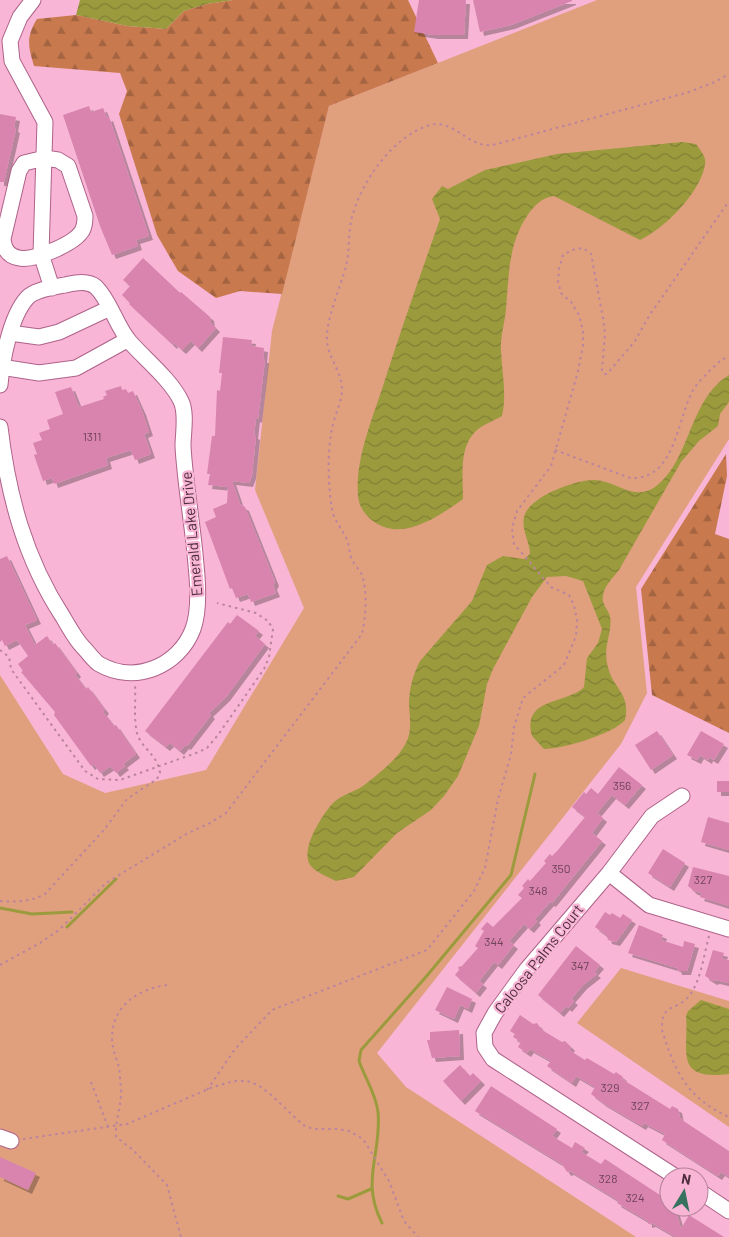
<svg xmlns="http://www.w3.org/2000/svg" width="729" height="1237" font-family="Barlow,sans-serif">
<style>
.grass{fill:#e0a07e}
.forest{fill:url(#forest-firs)}
.water{fill:url(#water-waves)}
.lines{fill:none;stroke-linecap:round;stroke-linejoin:round}
.stream{stroke:#9b9b3e;stroke-width:3}
.building{fill:#d884ae;filter:url(#shadow)}
.minor-casing{stroke:#ae6289;stroke-width:17}
.path{stroke:#bb849e;stroke-width:2;stroke-dasharray:2.5 4;stroke-linecap:butt}
.minor{stroke:#fff;stroke-width:15}
.labels{text-anchor:middle;stroke-width:4.5;stroke-linejoin:round;paint-order:stroke}
.number-label{font-size:12px;fill:#70435a}
.street-label{font-size:15px;fill:#4e2d3e;stroke:#f8b5d5}
</style>
<defs>
<pattern id="forest-firs" width="22" height="20" patternUnits="userSpaceOnUse" patternTransform="scale(1.25)"><rect width="22" height="20" fill="#c8794d"/><path d="M5 1l3.5 6h-7zM16 11l3.5 6h-7z" fill="#a56441"/></pattern>
<pattern id="water-waves" width="16" height="10" patternUnits="userSpaceOnUse" patternTransform="scale(1.25)"><rect width="16" height="10" fill="#9b9b3e"/><path d="M0 5q4-4 8 0t8 0" fill="none" stroke="#817f35"/></pattern>
<filter id="shadow"><feDropShadow dx="4" dy="4" stdDeviation="0" flood-color="#0004"/></filter>
</defs>
<rect width="100%" height="100%" fill="#f8b5d5"/>
<path class="grass" d="M 597,0 L 729,0 L 729,439 L 636,587 L 647,693 L 621,744 L 377,1053 L 406,1087 L 636,1237 L 0,1237 L 0,675 L 63,774 L 105,793 L 206,770 L 304,608 L 255,490 L 272,331 L 329,106 Z
M 621,968 L 729,1001 L 729,1127 L 577,1023 Z"/>
<path class="forest" d="M 233,0 L 408,0 L 438,63 L 329,106 L 282,294 L 240,291 L 216,298 L 178,271 L 157,235 L 119,114 L 127,91 L 120,73 L 34,66 C 28,46 26,37 37,19 L 76,15 L 127,26 L 166,29 L 184,11 L 207,4 Z
M 726,454 L 727,476 L 715,534 L 729,539 L 729,733 L 652,695 L 641,589 Z"/>
<path class="water" d="M 80,0 L 233,0 L 207,4 L 184,11 L 166,29 L 127,26 L 76,15 Z
M 682,142 L 696,144 C 700,150 707,157 705,165 C 700,193 665,228 640,240 L 554,196 C 541,198 534,206 527,216 C 508,245 509,275 506,309 C 505,322 500,337 501,351 C 502,373 507,394 502,416 C 493,421 480,426 474,433 C 459,449 463,478 463,499 C 439,516 402,543 373,521 C 365,515 359,507 358,496 C 355,461 371,422 382,389 C 400,332 420,276 440,219 L 432,199 L 442,186 L 448,189 L 485,170 L 557,154 Z
M 729,375 L 729,402 L 720,414 L 718,426 L 699,441 L 681,462 L 619,570 C 613,578 604,586 603,596 C 601,604 609,610 610,617 C 613,632 602,647 608,667 C 613,689 631,693 625,720 C 613,734 563,749 544,749 L 532,736 C 521,697 568,704 584,687 L 587,658 L 598,643 L 602,629 L 583,581 L 566,576 L 547,577 L 532,597 L 493,669 L 487,684 L 479,726 L 458,776 L 444,796 L 431,810 L 397,833 L 354,877 L 336,881 C 328,877 315,872 310,865 C 300,849 322,815 333,803 C 341,795 354,792 363,786 C 377,775 398,759 406,743 C 413,729 409,716 409,701 C 410,686 413,675 420,661 L 472,601 L 487,565 L 503,556 L 524,559 L 530,554 C 530,542 521,529 524,517 C 528,497 575,480 594,480 C 615,480 633,502 655,487 C 691,461 688,400 729,375 Z
M 701,1000 L 729,1009 L 729,1074 C 673,1081 689,1051 686,1016 L 688,1011 Z"/>
<g class="lines">
<path class="stream" d="M 0,908 L 32,914 L 72,912
M 67,927 L 116,879
M 338,1196 L 348,1199 L 371,1189
M 382,1223 C 360,1180 382,1154 378,1112 C 376,1094 365,1078 359,1061 L 361,1050 L 425,978 L 511,875 L 535,774"/>
</g>
<path class="building" d="M 419,0 L 466,0 L 464,35 L 434,35 L 414,32 Z
M 473,0 L 572,0 L 572,1 L 511,25 L 480,32 Z
M 89,106 L 91,112 L 103,108 L 107,118 L 109,117 L 149,236 L 136,240 L 138,246 L 112,255 L 100,226 L 63,115 Z
M 0,114 L 16,117 L 14,128 L 16,129 L 4,182 L 0,182 Z
M 143,258 L 180,293 L 181,292 L 210,317 L 211,323 L 216,328 L 198,348 L 191,341 L 182,350 L 174,343 L 173,345 L 129,304 L 130,303 L 122,295 L 130,286 L 123,280 Z
M 223,337 L 252,340 L 251,346 L 264,348 L 263,359 L 265,359 L 258,419 L 256,418 L 254,435 L 256,436 L 252,475 L 249,483 L 232,481 L 240,504 L 245,507 L 275,582 L 273,586 L 276,593 L 251,602 L 248,594 L 236,598 L 232,588 L 230,589 L 205,522 L 216,517 L 213,509 L 227,503 L 228,487 L 208,485 L 210,474 L 207,474 L 212,436 L 215,436 L 217,390 L 220,391 L 222,373 L 219,373 Z
M 121,386 L 122,390 L 126,389 L 128,393 L 133,391 L 142,411 L 149,432 L 144,434 L 151,454 L 135,460 L 131,450 L 106,458 L 108,465 L 54,484 L 52,478 L 43,481 L 34,455 L 37,454 L 33,443 L 42,440 L 39,433 L 50,429 L 47,420 L 63,414 L 55,392 L 71,387 L 79,407 L 104,399 L 103,397 L 107,395 L 105,391 Z
M 7,556 L 37,620 L 25,625 L 35,645 L 47,636 L 53,645 L 55,643 L 77,673 L 75,675 L 86,689 L 88,687 L 94,695 L 105,710 L 103,712 L 114,726 L 116,725 L 136,754 L 123,764 L 125,766 L 116,773 L 111,766 L 100,773 L 94,764 L 91,766 L 54,715 L 55,712 L 21,672 L 23,671 L 18,664 L 28,656 L 17,640 L 5,646 L 2,640 L 0,642 L 0,559 Z
M 237,615 L 259,631 L 255,636 L 265,644 L 226,697 L 209,713 L 211,715 L 187,746 L 185,745 L 180,751 L 170,743 L 166,747 L 145,731 L 228,622 L 230,624 Z
M 657,731 L 673,755 L 651,770 L 635,745 Z
M 701,731 L 724,744 L 714,760 L 709,757 L 708,760 L 700,755 L 697,760 L 687,755 Z
M 619,767 L 642,785 L 625,805 L 612,795 L 597,813 L 603,818 L 592,833 L 602,841 L 552,903 L 550,902 L 535,919 L 537,921 L 530,929 L 524,924 L 509,941 L 514,945 L 498,965 L 494,962 L 479,981 L 483,984 L 476,993 L 455,975 L 459,970 L 458,967 L 462,966 L 478,948 L 475,946 L 484,931 L 481,929 L 487,922 L 493,927 L 522,898 L 518,895 L 524,888 L 522,886 L 528,879 L 530,881 L 546,863 L 544,861 L 550,854 L 552,856 L 558,850 L 585,817 L 572,807 L 584,792 L 586,794 L 591,788 L 598,794 Z
M 717,781 L 729,781 L 729,792 L 717,792 Z
M 708,817 L 729,823 L 729,850 L 701,842 Z
M 663,849 L 685,863 L 670,887 L 648,873 Z
M 693,867 L 729,876 L 729,906 L 700,897 L 702,893 L 694,891 L 688,886 Z
M 605,912 L 610,915 L 612,913 L 620,918 L 623,914 L 632,920 L 616,942 L 608,940 L 607,936 L 595,927 Z
M 639,925 L 663,935 L 661,940 L 683,947 L 684,941 L 695,944 L 687,971 L 678,971 L 677,968 L 628,953 Z
M 576,946 L 600,965 L 594,972 L 597,974 L 583,985 L 571,999 L 574,1001 L 568,1008 L 566,1006 L 560,1013 L 538,995 Z
M 713,950 L 724,953 L 722,959 L 729,960 L 729,983 L 716,980 L 713,981 L 705,976 Z
M 447,987 L 472,999 L 468,1009 L 460,1005 L 454,1019 L 435,1010 Z
M 520,1015 L 533,1024 L 537,1023 L 542,1030 L 562,1042 L 565,1041 L 571,1047 L 569,1050 L 585,1060 L 587,1058 L 614,1074 L 616,1072 L 623,1077 L 622,1079 L 670,1109 L 672,1106 L 678,1109 L 680,1118 L 685,1122 L 729,1151 L 729,1177 L 721,1172 L 718,1176 L 662,1140 L 665,1134 L 644,1123 L 642,1126 L 603,1103 L 591,1094 L 595,1087 L 576,1076 L 572,1083 L 547,1066 L 551,1061 L 530,1049 L 527,1053 L 518,1047 L 521,1042 L 513,1037 L 515,1034 L 510,1031 Z
M 459,1030 L 460,1056 L 432,1058 L 427,1040 L 430,1040 L 430,1032 Z
M 460,1065 L 470,1076 L 473,1073 L 481,1081 L 461,1101 L 443,1081 Z
M 491,1086 L 557,1129 L 552,1136 L 572,1148 L 575,1142 L 585,1148 L 581,1152 L 601,1164 L 605,1159 L 669,1201 L 669,1207 L 675,1209 L 681,1229 L 689,1215 L 724,1237 L 676,1237 L 652,1223 L 648,1224 L 648,1221 L 617,1203 L 619,1201 L 570,1171 L 567,1172 L 562,1164 L 475,1111 Z
M 0,1157 L 36,1173 L 28,1190 L 0,1177 Z"/>
<g class="lines">
<defs>
<path id="minor" d="M 33,0 L 20,17 L 10,41 L 12,61 L 45,122 L 41,254 L 52,288
M 45,158 L 58,160 L 68,166 L 85,216 C 85,221 85,226 82,231 C 74,244 34,261 19,258 C 8,256 4,249 3,239 L 19,171 L 24,163 Z
M 10,333 L 39,337 L 59,332 L 110,308
M 1,367 L 39,373 L 76,368 L 127,340
M 0,385 C 2,361 10,317 27,298 C 34,290 54,287 65,285 C 75,283 87,280 96,287 C 111,302 116,326 130,342 C 145,359 171,380 181,401 C 187,413 183,433 183,446 C 185,484 193,526 196,565 C 198,584 200,610 193,629 C 179,666 135,685 99,664 C 93,660 88,652 83,647 C 75,639 69,627 63,617 C 25,559 8,495 0,427
M 609,873 L 649,905 L 729,929
M 0,1137 L 11,1141
M 676,1177 L 493,1059 L 485,1047 L 484,1033 L 495,1013 L 527,969 L 609,873 L 652,816 L 682,796
M 699,1191 L 729,1211"/>
</defs>
<use href="#minor" class="minor-casing"/>
<path class="path" d="M 555,450 L 630,478 C 673,481 677,424 691,394 C 697,381 711,370 722,359 L 729,358
M 0,650 L 9,657 L 11,669 L 85,771 L 98,779 L 120,780 L 199,752 L 207,748 L 218,735 L 264,669 L 269,657 L 273,629 L 268,621 L 256,613 L 217,603
M 0,901 C 17,902 30,902 45,894 L 104,830 L 127,799 L 157,779 L 160,773 C 158,756 144,750 138,736 C 133,722 136,700 135,685
M 709,936 C 704,954 701,981 689,996 C 676,1012 661,1002 662,1030 C 675,1072 687,1098 729,1117
M 0,965 L 40,943 L 59,930 L 106,883 L 188,833 L 210,823 L 226,813 L 362,634 C 366,616 368,590 361,573 C 358,568 353,564 351,557 C 349,550 349,542 345,536 C 341,527 333,519 332,509 C 328,484 327,454 332,429 C 334,416 342,402 342,389 C 342,371 327,357 327,339 C 326,319 341,286 346,266 C 350,249 348,233 352,217 C 361,182 392,138 427,126 C 453,116 468,149 493,145 L 686,93 L 715,82 L 729,74
M 167,985 C 138,989 112,1006 112,1038 C 112,1049 117,1059 119,1068 C 120,1074 120,1081 121,1088 C 122,1105 115,1120 116,1137 L 132,1149 L 167,1185 L 181,1237
M 91,1082 L 108,1127
M 207,1090 L 235,1049 L 272,1010 L 427,950 L 474,891 L 485,868 L 498,799 L 511,755 L 514,727 L 523,698 L 564,665 L 576,636 L 577,620 L 574,605 L 569,595 L 551,587 L 514,544 L 512,528 L 517,511 L 551,466 L 577,375 L 583,346 L 583,331 L 579,315 L 571,302 L 561,293 L 558,282 L 559,269 L 563,255 L 572,250 L 583,248 L 591,254 L 603,318 L 605,334 L 602,370 L 604,374 L 607,374 L 635,341 L 649,316 L 729,201
M 23,1139 L 127,1124 L 213,1087 L 234,1081 L 247,1081 L 258,1085 L 269,1093 L 303,1125 L 313,1129 L 337,1129 L 349,1131 L 363,1139 L 389,1181 L 404,1221 L 418,1237"/>
<use href="#minor" class="minor"/>
</g>
<g class="labels">
<g class="number-label">
<text x="92" y="441">1311</text>
<text x="622" y="790">356</text>
<text x="561" y="873">350</text>
<text x="703" y="884">327</text>
<text x="538" y="895">348</text>
<text x="494" y="946">344</text>
<text x="580" y="970">347</text>
<text x="610" y="1092">329</text>
<text x="640" y="1110">327</text>
<text x="608" y="1183">328</text>
<text x="635" y="1202">324</text>
</g>
<g class="street-label">
<text transform="translate(192 534) rotate(-95)" y="5">Emerald Lake Drive</text>
<text transform="translate(539 959) rotate(-52)" y="5">Caloosa Palms Court</text>
</g>
</g>
<g transform="translate(684 1192) rotate(10)"><circle r="24" fill="#f8b5d5" stroke="#b47f99"/>
<path d="M0-4L9 19L0 12L-9 19Z" fill="#36725e"/>
<text y="-8" font-size="14" font-weight="bold" text-anchor="middle" fill="#4e2d3e">N</text>
</g>
</svg>
